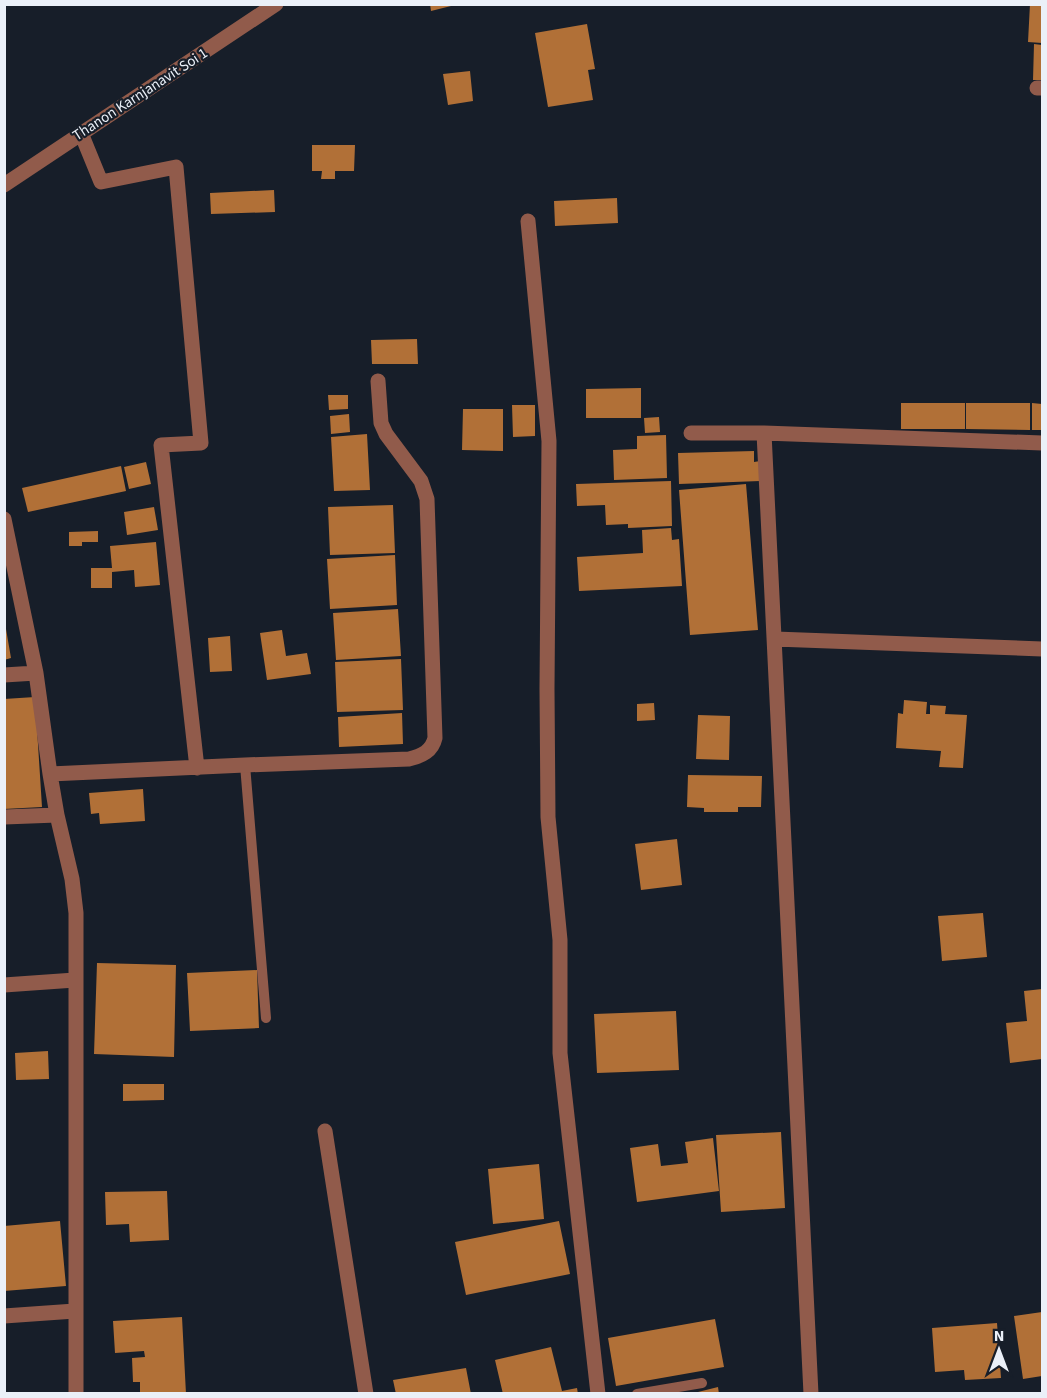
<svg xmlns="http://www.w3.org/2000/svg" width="1047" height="1398" font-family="'Source Sans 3',sans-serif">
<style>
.building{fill:#b17037}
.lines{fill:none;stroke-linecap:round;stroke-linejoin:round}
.lane{stroke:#915b4b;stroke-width:10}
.street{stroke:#915b4b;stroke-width:15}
.labels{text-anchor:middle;stroke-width:4.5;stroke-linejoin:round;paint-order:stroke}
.street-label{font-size:15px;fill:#ebf0f8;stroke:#171e29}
</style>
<rect width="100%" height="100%" fill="#171e29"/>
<path class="building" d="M 430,4 L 455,4 L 455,5 L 431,11 Z
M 1030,4 L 1042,4 L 1042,43 L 1028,42 Z
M 587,24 L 595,69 L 588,70 L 593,100 L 548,107 L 535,33 Z
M 1034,44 L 1042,45 L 1042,80 L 1033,80 Z
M 470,71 L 473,101 L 448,105 L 443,74 Z
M 312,145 L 355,145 L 354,171 L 335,171 L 335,179 L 321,179 L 322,171 L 312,171 Z
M 274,190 L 275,212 L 211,214 L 210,193 Z
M 617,198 L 618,223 L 555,226 L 554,201 Z
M 417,339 L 418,364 L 372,364 L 371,340 Z
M 641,388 L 641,418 L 586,418 L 586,389 Z
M 328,395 L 348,395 L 348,409 L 329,410 Z
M 901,403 L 965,403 L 965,429 L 901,429 Z
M 966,403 L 1030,403 L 1030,430 L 966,429 Z
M 1032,403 L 1042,404 L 1042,430 L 1032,430 Z
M 512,405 L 535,405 L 535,436 L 513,437 Z
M 463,409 L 503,409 L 503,451 L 462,450 Z
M 349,414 L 350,432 L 331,434 L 330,416 Z
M 659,417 L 660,432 L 645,433 L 644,418 Z
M 367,434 L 370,490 L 334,491 L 331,437 Z
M 666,435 L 667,478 L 614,480 L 613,450 L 637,449 L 637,436 Z
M 754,451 L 754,462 L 760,461 L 760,481 L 679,484 L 678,453 Z
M 146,462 L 151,484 L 129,489 L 124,467 Z
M 121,466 L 126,491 L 28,512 L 22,488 Z
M 671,481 L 672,526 L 628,528 L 628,524 L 606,525 L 605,505 L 577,506 L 576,484 Z
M 746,484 L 758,630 L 690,635 L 679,490 Z
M 393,505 L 395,553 L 330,555 L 328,507 Z
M 154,507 L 158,530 L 127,535 L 124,512 Z
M 671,528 L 672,540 L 679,539 L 682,586 L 579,591 L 577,557 L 643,553 L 642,530 Z
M 98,531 L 98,542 L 82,542 L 82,546 L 69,546 L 69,532 Z
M 156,542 L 160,585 L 135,587 L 134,570 L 112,572 L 112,588 L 91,588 L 91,568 L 112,568 L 110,546 Z
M 395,555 L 397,605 L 330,609 L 327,559 Z
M 398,609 L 401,656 L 336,660 L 333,613 Z
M 4,629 L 6,629 L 11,658 L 4,660 Z
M 282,630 L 286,656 L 307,653 L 311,674 L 267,680 L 260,633 Z
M 230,636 L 232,671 L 210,672 L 208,638 Z
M 401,659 L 403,710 L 337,712 L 335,662 Z
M 35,697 L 42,807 L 4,809 L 4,699 Z
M 904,700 L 927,702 L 926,714 L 930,714 L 930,705 L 946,706 L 945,714 L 967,715 L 963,768 L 939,767 L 941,751 L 896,748 L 898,713 L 903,714 Z
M 654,703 L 655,720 L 637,721 L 637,704 Z
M 402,713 L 403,744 L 339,747 L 338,717 Z
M 698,715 L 730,716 L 729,760 L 696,759 Z
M 688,775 L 762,776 L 761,807 L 738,807 L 738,812 L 704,812 L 704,808 L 687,807 Z
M 143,789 L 145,821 L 100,824 L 99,813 L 91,814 L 89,793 Z
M 677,839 L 682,885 L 641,890 L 635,844 Z
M 983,913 L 987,957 L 942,961 L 938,916 Z
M 97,963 L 176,965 L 174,1057 L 94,1054 Z
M 257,970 L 259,1028 L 190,1031 L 187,973 Z
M 1042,989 L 1042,1059 L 1010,1063 L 1006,1023 L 1027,1021 L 1024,991 Z
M 676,1011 L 679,1070 L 597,1073 L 594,1014 Z
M 48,1051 L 49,1079 L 16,1080 L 15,1053 Z
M 123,1084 L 164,1084 L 164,1100 L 123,1101 Z
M 781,1132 L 785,1208 L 721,1212 L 716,1135 Z
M 713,1138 L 719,1191 L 637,1202 L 630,1148 L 658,1144 L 661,1166 L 688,1163 L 685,1142 Z
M 539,1164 L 544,1219 L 493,1224 L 488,1169 Z
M 167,1191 L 169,1240 L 130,1242 L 129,1224 L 106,1225 L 105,1192 Z
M 60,1221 L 66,1286 L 4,1291 L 4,1226 Z
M 559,1221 L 570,1274 L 466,1295 L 455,1242 Z
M 1042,1312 L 1042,1376 L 1023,1379 L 1014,1316 Z
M 182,1317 L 186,1394 L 140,1394 L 140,1382 L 133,1382 L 132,1358 L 145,1357 L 144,1351 L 115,1353 L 113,1321 Z
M 715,1319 L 724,1367 L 616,1386 L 608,1338 Z
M 997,1323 L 1001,1378 L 965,1380 L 964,1370 L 935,1372 L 932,1328 Z
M 551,1347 L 562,1391 L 577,1388 L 578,1394 L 556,1394 L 556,1392 L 548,1394 L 503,1394 L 495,1360 Z
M 466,1368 L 471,1394 L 396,1394 L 393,1380 Z
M 718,1387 L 719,1394 L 694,1394 L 694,1393 Z"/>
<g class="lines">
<path class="lane" d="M 245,765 L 266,1018
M 637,1394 L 702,1383"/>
<path class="street" d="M 1037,88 L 1042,88
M 81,133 L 101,182 L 176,167 L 201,443 L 161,445 L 197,768
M 4,185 L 276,4
M 528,221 L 549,441 L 547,689 L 548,817 L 560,940 L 560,1053 L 598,1394
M 691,433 L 764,433 L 1042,443
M 764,433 L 811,1394
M 4,519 L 36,673 L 50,774 L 57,815 L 72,879 L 76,913 L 76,1394
M 775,639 L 1042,649
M 4,675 L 36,673
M 50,774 L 245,765 L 409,759 C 422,756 432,751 435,738 L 427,499 L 421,481 L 386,434 L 381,423 L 378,381
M 4,817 L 57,815
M 4,985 L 75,980
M 325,1131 L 366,1394
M 4,1316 L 75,1311"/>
</g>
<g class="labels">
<g class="street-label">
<text transform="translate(140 94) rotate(-33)" y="5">Thanon Karnjanavit Soi 1</text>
</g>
</g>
<rect width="1047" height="1398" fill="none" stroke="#ebf0f8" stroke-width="12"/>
<g transform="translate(999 1350)" stroke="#171e29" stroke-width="4.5" paint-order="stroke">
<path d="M0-4.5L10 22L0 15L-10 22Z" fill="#ebf0f8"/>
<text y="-9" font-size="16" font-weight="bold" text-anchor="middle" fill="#ebf0f8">N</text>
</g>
</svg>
